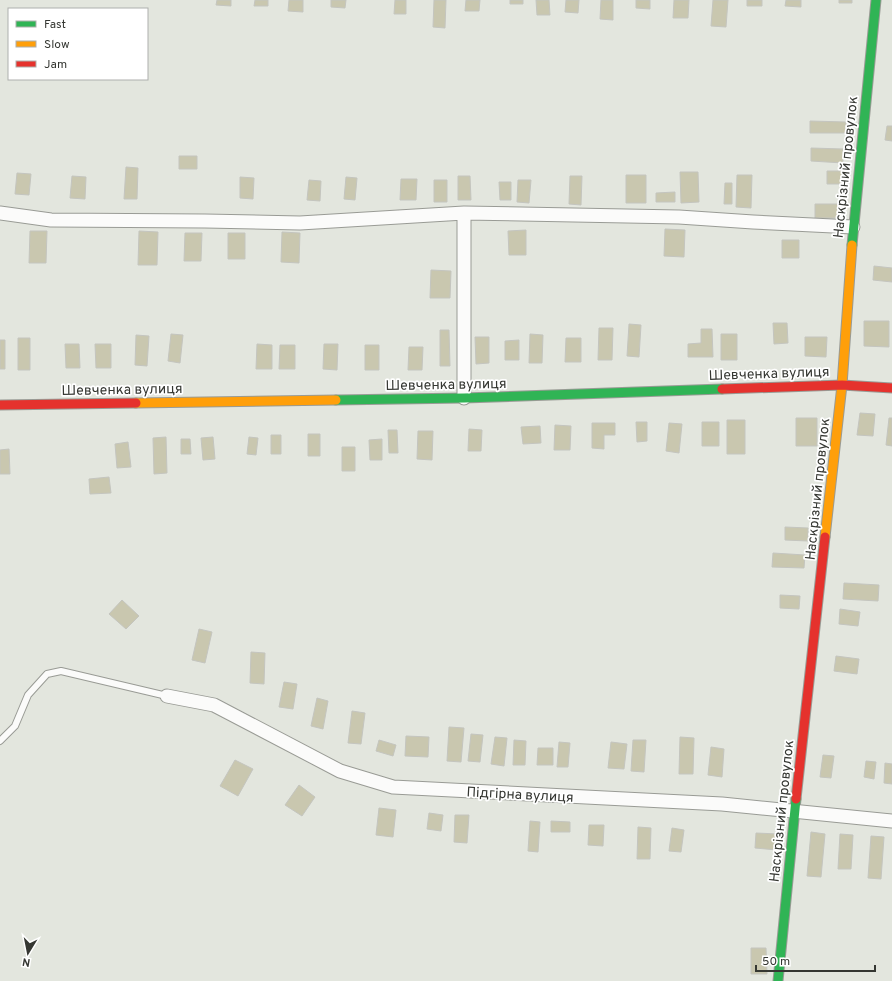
<svg xmlns="http://www.w3.org/2000/svg" width="892" height="981" font-family="Overpass,sans-serif">
<style>
.building{fill:#c9c7af;stroke:#c4c5bf}
.lines{fill:none;stroke-linecap:round;stroke-linejoin:round}
.lane-casing{stroke:#999b95;stroke-width:8}
.street-casing{stroke:#999b95;stroke-width:15}
.fast-casing{stroke:#999b95;stroke-width:11}
.slow-casing{stroke:#999b95;stroke-width:11}
.jam-casing{stroke:#999b95;stroke-width:11}
.lane{stroke:#fbfbfa;stroke-width:6}
.street{stroke:#fbfbfa;stroke-width:13}
.fast{stroke:#30b455;stroke-width:9}
.slow{stroke:#ff9f0a;stroke-width:9}
.jam{stroke:#e5322d;stroke-width:9}
.labels{text-anchor:middle;stroke-width:3.5;stroke-linejoin:round;paint-order:stroke}
.street-label{font-size:14px;fill:#353732;stroke:#fff}
</style>
<rect width="100%" height="100%" fill="#e3e6de"/>
<path class="building" d="M 217,0 L 231,0 L 231,6 L 216,5 Z
M 255,0 L 268,0 L 268,6 L 254,6 Z
M 289,0 L 303,0 L 303,12 L 288,11 Z
M 331,0 L 346,0 L 345,8 L 331,7 Z
M 395,0 L 406,0 L 406,14 L 394,14 Z
M 434,0 L 446,0 L 445,28 L 433,27 Z
M 466,0 L 480,0 L 479,11 L 465,11 Z
M 510,0 L 523,0 L 523,4 L 510,4 Z
M 536,0 L 549,0 L 550,15 L 537,15 Z
M 566,0 L 579,0 L 578,13 L 565,12 Z
M 601,0 L 613,0 L 613,20 L 600,19 Z
M 636,0 L 650,0 L 650,9 L 636,8 Z
M 674,0 L 689,0 L 688,18 L 673,18 Z
M 713,0 L 728,0 L 726,27 L 711,26 Z
M 747,0 L 762,0 L 762,6 L 747,6 Z
M 786,0 L 801,0 L 801,7 L 785,6 Z
M 839,0 L 852,0 L 852,3 L 839,3 Z
M 810,121 L 846,122 L 846,133 L 810,133 Z
M 887,126 L 892,126 L 892,141 L 885,140 Z
M 811,148 L 843,149 L 843,163 L 811,161 Z
M 179,156 L 197,156 L 197,169 L 179,169 Z
M 126,167 L 138,168 L 137,199 L 124,199 Z
M 827,171 L 843,171 L 842,184 L 827,184 Z
M 680,172 L 698,172 L 699,202 L 681,203 Z
M 17,173 L 31,174 L 29,195 L 15,194 Z
M 626,175 L 646,175 L 646,203 L 626,203 Z
M 737,175 L 752,175 L 751,208 L 736,207 Z
M 72,176 L 86,177 L 85,199 L 70,198 Z
M 458,176 L 470,176 L 471,200 L 458,200 Z
M 570,176 L 582,176 L 581,205 L 569,204 Z
M 240,177 L 254,178 L 253,199 L 240,198 Z
M 346,177 L 357,178 L 355,200 L 344,199 Z
M 401,179 L 417,179 L 416,200 L 400,200 Z
M 309,180 L 321,181 L 320,201 L 307,200 Z
M 434,180 L 447,180 L 447,202 L 434,202 Z
M 518,180 L 531,180 L 529,203 L 517,202 Z
M 499,182 L 511,182 L 511,200 L 500,200 Z
M 725,183 L 732,183 L 732,204 L 724,204 Z
M 675,192 L 675,202 L 656,202 L 656,193 Z
M 815,204 L 839,204 L 839,218 L 815,218 Z
M 665,229 L 685,230 L 684,257 L 664,256 Z
M 526,230 L 526,255 L 509,255 L 508,231 Z
M 30,231 L 47,231 L 46,263 L 29,263 Z
M 139,231 L 158,232 L 157,265 L 138,265 Z
M 282,232 L 300,233 L 299,263 L 281,262 Z
M 185,233 L 202,233 L 201,261 L 184,261 Z
M 228,233 L 245,233 L 245,259 L 228,259 Z
M 782,240 L 799,240 L 799,258 L 782,258 Z
M 874,266 L 892,268 L 892,282 L 873,280 Z
M 431,270 L 451,271 L 450,298 L 430,298 Z
M 864,321 L 889,321 L 889,347 L 864,346 Z
M 773,323 L 787,323 L 788,343 L 774,344 Z
M 629,324 L 641,325 L 639,357 L 627,356 Z
M 599,328 L 613,328 L 612,360 L 598,360 Z
M 701,329 L 712,329 L 713,357 L 688,357 L 688,344 L 701,343 Z
M 440,330 L 449,330 L 450,366 L 440,366 Z
M 171,334 L 183,335 L 180,363 L 168,361 Z
M 530,334 L 543,335 L 542,363 L 529,363 Z
M 721,334 L 737,334 L 737,360 L 721,360 Z
M 136,335 L 149,336 L 147,366 L 135,365 Z
M 475,337 L 489,337 L 489,363 L 476,364 Z
M 805,337 L 827,337 L 826,357 L 805,356 Z
M 18,338 L 30,338 L 30,370 L 18,370 Z
M 566,338 L 581,338 L 581,362 L 565,362 Z
M 0,340 L 5,340 L 5,369 L 0,369 Z
M 519,340 L 519,360 L 505,360 L 505,341 Z
M 65,344 L 79,344 L 80,368 L 66,368 Z
M 95,344 L 111,344 L 111,368 L 96,368 Z
M 257,344 L 272,345 L 272,369 L 256,369 Z
M 324,344 L 338,344 L 337,370 L 323,369 Z
M 280,345 L 295,345 L 295,369 L 279,369 Z
M 365,345 L 379,345 L 379,370 L 365,370 Z
M 409,347 L 423,347 L 422,370 L 408,370 Z
M 860,413 L 875,414 L 873,436 L 857,435 Z
M 796,418 L 817,418 L 817,446 L 796,446 Z
M 889,418 L 892,418 L 892,446 L 886,445 Z
M 727,420 L 745,420 L 745,454 L 727,454 Z
M 636,422 L 647,422 L 647,441 L 637,442 Z
M 702,422 L 719,422 L 719,446 L 702,446 Z
M 592,423 L 615,423 L 615,435 L 604,435 L 604,449 L 592,448 Z
M 669,423 L 682,424 L 679,453 L 666,451 Z
M 555,425 L 571,426 L 570,450 L 554,450 Z
M 540,426 L 541,443 L 523,444 L 521,427 Z
M 469,429 L 482,430 L 481,451 L 468,451 Z
M 388,430 L 397,430 L 398,453 L 389,453 Z
M 418,431 L 433,431 L 432,460 L 417,459 Z
M 308,434 L 320,434 L 320,456 L 308,456 Z
M 271,435 L 281,435 L 281,454 L 271,454 Z
M 166,437 L 167,473 L 154,474 L 153,438 Z
M 213,437 L 215,459 L 203,460 L 201,438 Z
M 249,437 L 258,438 L 256,455 L 247,454 Z
M 181,439 L 190,439 L 191,454 L 181,454 Z
M 382,439 L 382,460 L 370,460 L 369,440 Z
M 128,442 L 131,467 L 117,468 L 115,444 Z
M 342,447 L 355,447 L 355,471 L 342,471 Z
M 9,449 L 10,474 L 0,474 L 0,450 Z
M 109,477 L 111,493 L 90,494 L 89,479 Z
M 785,527 L 808,528 L 808,541 L 785,540 Z
M 773,553 L 805,555 L 804,568 L 772,567 Z
M 844,583 L 879,585 L 878,601 L 843,599 Z
M 780,595 L 800,596 L 799,609 L 780,608 Z
M 122,600 L 139,616 L 126,629 L 109,614 Z
M 840,609 L 860,612 L 858,626 L 839,624 Z
M 199,629 L 212,632 L 205,663 L 192,660 Z
M 251,652 L 265,653 L 264,684 L 250,683 Z
M 836,656 L 859,659 L 857,674 L 834,671 Z
M 284,682 L 297,684 L 293,709 L 279,707 Z
M 317,698 L 328,701 L 323,729 L 311,726 Z
M 352,711 L 365,713 L 361,744 L 348,743 Z
M 449,727 L 464,728 L 461,762 L 447,761 Z
M 471,734 L 483,735 L 480,762 L 468,761 Z
M 406,736 L 429,737 L 428,757 L 405,756 Z
M 495,737 L 507,738 L 504,766 L 491,764 Z
M 680,737 L 694,738 L 693,774 L 679,774 Z
M 379,740 L 396,745 L 393,756 L 376,751 Z
M 514,740 L 526,741 L 525,765 L 513,765 Z
M 633,740 L 646,740 L 644,772 L 631,771 Z
M 559,742 L 570,743 L 568,767 L 557,767 Z
M 611,742 L 627,744 L 624,769 L 608,768 Z
M 711,747 L 724,749 L 722,777 L 708,775 Z
M 538,748 L 553,748 L 553,765 L 537,765 Z
M 823,755 L 834,756 L 831,778 L 820,777 Z
M 235,760 L 253,769 L 238,796 L 220,786 Z
M 866,761 L 876,762 L 874,779 L 864,777 Z
M 885,763 L 892,764 L 892,784 L 884,783 Z
M 299,785 L 315,797 L 302,816 L 285,805 Z
M 379,808 L 396,810 L 393,837 L 376,835 Z
M 429,813 L 443,815 L 441,831 L 427,829 Z
M 455,815 L 469,815 L 467,843 L 454,842 Z
M 530,821 L 540,822 L 538,852 L 528,851 Z
M 551,821 L 570,822 L 570,832 L 551,832 Z
M 589,825 L 604,825 L 603,846 L 588,845 Z
M 638,827 L 651,828 L 650,859 L 637,859 Z
M 672,828 L 684,830 L 681,852 L 669,851 Z
M 811,832 L 825,834 L 821,877 L 807,876 Z
M 756,833 L 778,834 L 777,850 L 755,848 Z
M 840,834 L 853,835 L 851,869 L 838,869 Z
M 871,836 L 884,837 L 881,879 L 868,878 Z
M 751,948 L 766,948 L 767,974 L 751,974 Z"/>
<g class="lines">
<defs>
<path id="lane" d="M 0,741 L 15,726 L 28,695 L 47,674 L 61,671 L 167,696"/>
<path id="street" d="M 0,213 L 51,220 L 205,221 L 300,223 L 464,213 L 679,217 L 753,222 L 853,227
M 464,398 L 464,213
M 167,696 L 214,705 L 340,771 L 393,787 L 722,804 L 892,821"/>
<path id="fast" d="M 852,245 L 876,0
M 336,400 L 464,398 L 722,389
M 778,981 L 796,799"/>
<path id="slow" d="M 136,403 L 336,400
M 825,537 L 842,385 L 852,245"/>
<path id="jam" d="M 722,389 L 842,385 L 892,388
M 0,405 L 136,403
M 796,799 L 825,537"/>
</defs>
<use href="#lane" class="lane-casing"/>
<use href="#street" class="street-casing"/>
<use href="#fast" class="fast-casing"/>
<use href="#slow" class="slow-casing"/>
<use href="#jam" class="jam-casing"/>
<use href="#lane" class="lane"/>
<use href="#street" class="street"/>
<use href="#fast" class="fast"/>
<use href="#slow" class="slow"/>
<use href="#jam" class="jam"/>
</g>
<g class="labels">
<g class="street-label">
<text transform="translate(845 167) rotate(-84)" y="5">Наскрізний провулок</text>
<text transform="translate(769 373) rotate(-2)" y="5">Шевченка вулиця</text>
<text transform="translate(446 384) rotate(-1)" y="5">Шевченка вулиця</text>
<text transform="translate(122 389) rotate(-1)" y="5">Шевченка вулиця</text>
<text transform="translate(817 489) rotate(-84)" y="5">Наскрізний провулок</text>
<text transform="translate(520 794) rotate(3)" y="5">Підгірна вулиця</text>
<text transform="translate(781 811) rotate(-84)" y="5">Наскрізний провулок</text>
</g>
</g>
<rect x="8" y="8" width="140" height="72" fill="#ffffff" stroke="#aeafad"/>
<rect x="16" y="21" width="20" height="6" fill="#30b455" stroke="#aeafad"/>
<text x="44" y="28" font-size="12" fill="#353732">Fast</text>
<rect x="16" y="41" width="20" height="6" fill="#ff9f0a" stroke="#aeafad"/>
<text x="44" y="48" font-size="12" fill="#353732">Slow</text>
<rect x="16" y="61" width="20" height="6" fill="#e5322d" stroke="#aeafad"/>
<text x="44" y="68" font-size="12" fill="#353732">Jam</text>
<g transform="translate(28 953) rotate(190)" stroke="#ffffff" stroke-width="3" paint-order="stroke">
<path d="M0-3L7 15L0 10L-7 15Z" fill="#353732"/>
<text y="-6" font-size="11" font-weight="bold" text-anchor="middle" fill="#353732">N</text>
</g>
<path d="M756 965v6h119v-6" fill="none" stroke="#353732" stroke-width="2"/>
<text x="762" y="965" font-size="12" fill="#353732" stroke="#ffffff" stroke-width="3" paint-order="stroke">50 m</text>
</svg>
